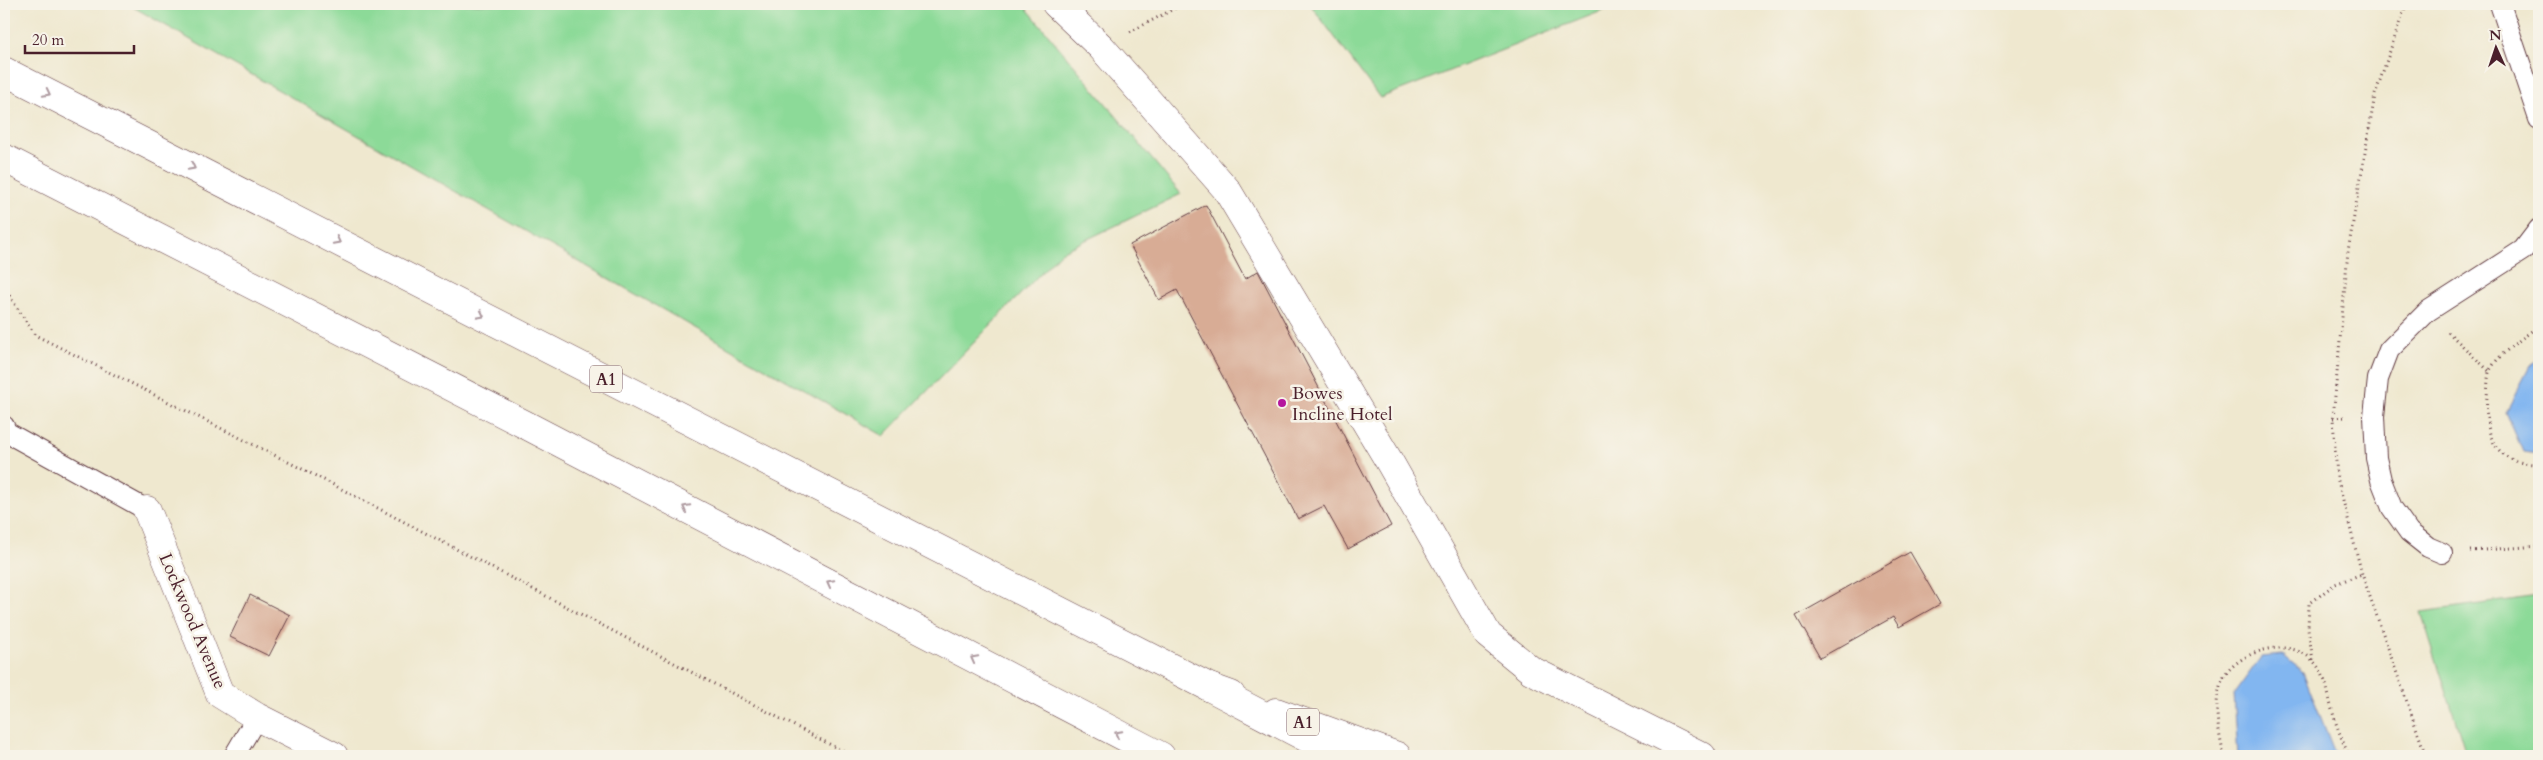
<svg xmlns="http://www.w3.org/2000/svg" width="2543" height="760" font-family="Cardo,serif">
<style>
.green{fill:#8cda98;stroke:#6b7c62}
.water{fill:#82b6f0;stroke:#666a8e}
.building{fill:#d8ac95}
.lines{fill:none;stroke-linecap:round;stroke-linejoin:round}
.service-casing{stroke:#633d44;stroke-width:22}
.minor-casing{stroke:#633d44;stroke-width:29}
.trunk-casing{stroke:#633d44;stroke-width:29}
.motorway-casing{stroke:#633d44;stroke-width:29}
.path{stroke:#633d44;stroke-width:3;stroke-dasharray:1 4;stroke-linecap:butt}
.service{stroke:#fff;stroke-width:20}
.minor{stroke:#fff;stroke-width:28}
.trunk{stroke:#fff;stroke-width:28}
.motorway{stroke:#fff;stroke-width:28}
.oneway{stroke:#ae9aa0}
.poi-dot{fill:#b5179e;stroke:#f7f3e8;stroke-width:2}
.labels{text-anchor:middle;stroke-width:5;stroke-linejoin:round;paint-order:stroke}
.shield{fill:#f7f3e8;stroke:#7e5f64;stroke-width:1}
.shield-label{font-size:16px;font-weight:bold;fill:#4a1f2b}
.poi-label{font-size:18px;fill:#4a1f2b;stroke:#f7f3e8;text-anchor:start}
.street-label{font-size:18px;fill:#4a1f2b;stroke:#f7f3e8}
</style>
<rect width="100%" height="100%" fill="#f7f3e8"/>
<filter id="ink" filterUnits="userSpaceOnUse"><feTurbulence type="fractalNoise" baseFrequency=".02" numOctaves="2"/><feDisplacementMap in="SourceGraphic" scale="10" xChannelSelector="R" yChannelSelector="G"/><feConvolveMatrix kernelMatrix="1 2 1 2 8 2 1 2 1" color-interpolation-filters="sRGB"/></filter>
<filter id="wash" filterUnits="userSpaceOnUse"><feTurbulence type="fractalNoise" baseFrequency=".0096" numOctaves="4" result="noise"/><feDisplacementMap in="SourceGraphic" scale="20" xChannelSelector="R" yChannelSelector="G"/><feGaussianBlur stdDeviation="1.12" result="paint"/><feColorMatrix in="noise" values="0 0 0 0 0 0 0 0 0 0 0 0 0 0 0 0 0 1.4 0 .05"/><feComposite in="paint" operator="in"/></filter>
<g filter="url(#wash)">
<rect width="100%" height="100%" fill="#efe8cf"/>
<path class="green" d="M 128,4 L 1023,4 L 1181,194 L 1061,252 L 884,436 Z
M 1310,4 L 1620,4 L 1380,98 Z
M 2539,596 L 2539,756 L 2467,756 L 2421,612 Z"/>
<path class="water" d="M 2539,358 L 2539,454 L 2523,452 L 2506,412 L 2530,366 Z
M 2283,655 L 2303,672 L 2336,756 L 2238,756 L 2234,694 L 2261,657 Z"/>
<g id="blocks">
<path class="building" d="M 1206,205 L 1245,279 L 1258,271 L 1391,526 L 1348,549 L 1324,506 L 1298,519 L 1177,290 L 1159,300 L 1130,245 Z
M 1910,552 L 1940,604 L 1899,627 L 1893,617 L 1820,658 L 1796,616 Z
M 250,595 L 290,615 L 269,656 L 230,637 Z"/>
</g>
</g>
<g filter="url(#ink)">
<use href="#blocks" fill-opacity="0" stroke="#633d44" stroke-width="1"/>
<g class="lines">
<defs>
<path id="service" d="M 2500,4 L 2539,119
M 4,426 L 6,432 L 147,510
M 2442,553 L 2428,547 L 2409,532 L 2392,508 L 2381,480 L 2376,458 L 2374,416 L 2378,379 L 2389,350 L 2428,311 L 2523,250 L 2539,229
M 234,756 L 257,717"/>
<path id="minor" d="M 1056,4 L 1101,47 L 1227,190 L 1389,461 L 1488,635 L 1531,670 L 1702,756
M 147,510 L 220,694 L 257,717 L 334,756"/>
<path id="trunk" d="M 4,71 L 1209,687 L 1231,695
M 4,158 L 524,424 L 1161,756
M 1276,712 L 1397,756"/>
<path id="motorway" d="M 1209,687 L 1341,756"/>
</defs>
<use href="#service" class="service-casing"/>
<use href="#minor" class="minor-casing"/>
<use href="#trunk" class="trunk-casing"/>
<use href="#motorway" class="motorway-casing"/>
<path class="path" d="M 2406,4 L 2375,95 L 2348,251 L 2333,418 L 2337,477 L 2362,574 L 2426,756
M 1130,32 L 1183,4
M 4,282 L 5,289 L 35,335 L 326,481 L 852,756
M 2539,325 C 2524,338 2500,352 2490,370 C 2487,376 2488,389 2487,396 C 2484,436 2495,465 2539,464
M 2448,332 L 2489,371
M 2333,418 L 2345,417
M 2470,551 L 2539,546
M 2313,660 L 2308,629 L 2309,604 L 2335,584 L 2362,574
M 2224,756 C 2219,734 2212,703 2222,681 C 2235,651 2290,635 2313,661 C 2328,676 2327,695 2333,713 C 2337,728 2343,742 2349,756"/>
<use href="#service" class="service"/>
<use href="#minor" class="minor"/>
<use href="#trunk" class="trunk"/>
<use href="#motorway" class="motorway"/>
</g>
<defs><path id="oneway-chevron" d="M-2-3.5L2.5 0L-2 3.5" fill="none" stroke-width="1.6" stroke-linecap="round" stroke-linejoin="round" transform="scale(1.25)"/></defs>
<g class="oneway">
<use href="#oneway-chevron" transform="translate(47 93) rotate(27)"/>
<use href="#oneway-chevron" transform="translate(192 167) rotate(27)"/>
<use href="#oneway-chevron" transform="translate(337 241) rotate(27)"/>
<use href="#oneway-chevron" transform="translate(481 315) rotate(27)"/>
<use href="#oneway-chevron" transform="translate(686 508) rotate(-152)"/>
<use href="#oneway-chevron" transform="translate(830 583) rotate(-152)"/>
<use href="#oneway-chevron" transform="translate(974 659) rotate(-152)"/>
<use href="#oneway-chevron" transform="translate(1118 734) rotate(-152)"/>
</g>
</g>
<circle class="poi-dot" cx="1282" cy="403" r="5"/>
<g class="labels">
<g class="shield">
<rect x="590" y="365.5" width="32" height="27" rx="4"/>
<rect x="1287" y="708.5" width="32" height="27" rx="4"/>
</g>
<g class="shield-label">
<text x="606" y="385">A1</text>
<text x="1303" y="728">A1</text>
</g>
<g class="poi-label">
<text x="1292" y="399">Bowes<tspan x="1292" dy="21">Incline Hotel</tspan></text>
</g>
<g class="street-label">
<text transform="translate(193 621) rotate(67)" y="6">Lockwood Avenue</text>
</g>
</g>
<rect width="2543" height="760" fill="none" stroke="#f7f3e8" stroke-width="20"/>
<g transform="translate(2496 48) rotate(357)" stroke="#f7f3e8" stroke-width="4" paint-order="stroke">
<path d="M0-4L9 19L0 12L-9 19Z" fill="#4a1f2b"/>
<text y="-8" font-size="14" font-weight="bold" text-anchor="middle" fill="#4a1f2b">N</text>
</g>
<path d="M25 45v8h109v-8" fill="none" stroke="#4a1f2b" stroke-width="2.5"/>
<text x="32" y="45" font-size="15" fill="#4a1f2b" stroke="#f7f3e8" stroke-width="4" paint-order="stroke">20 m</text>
</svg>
